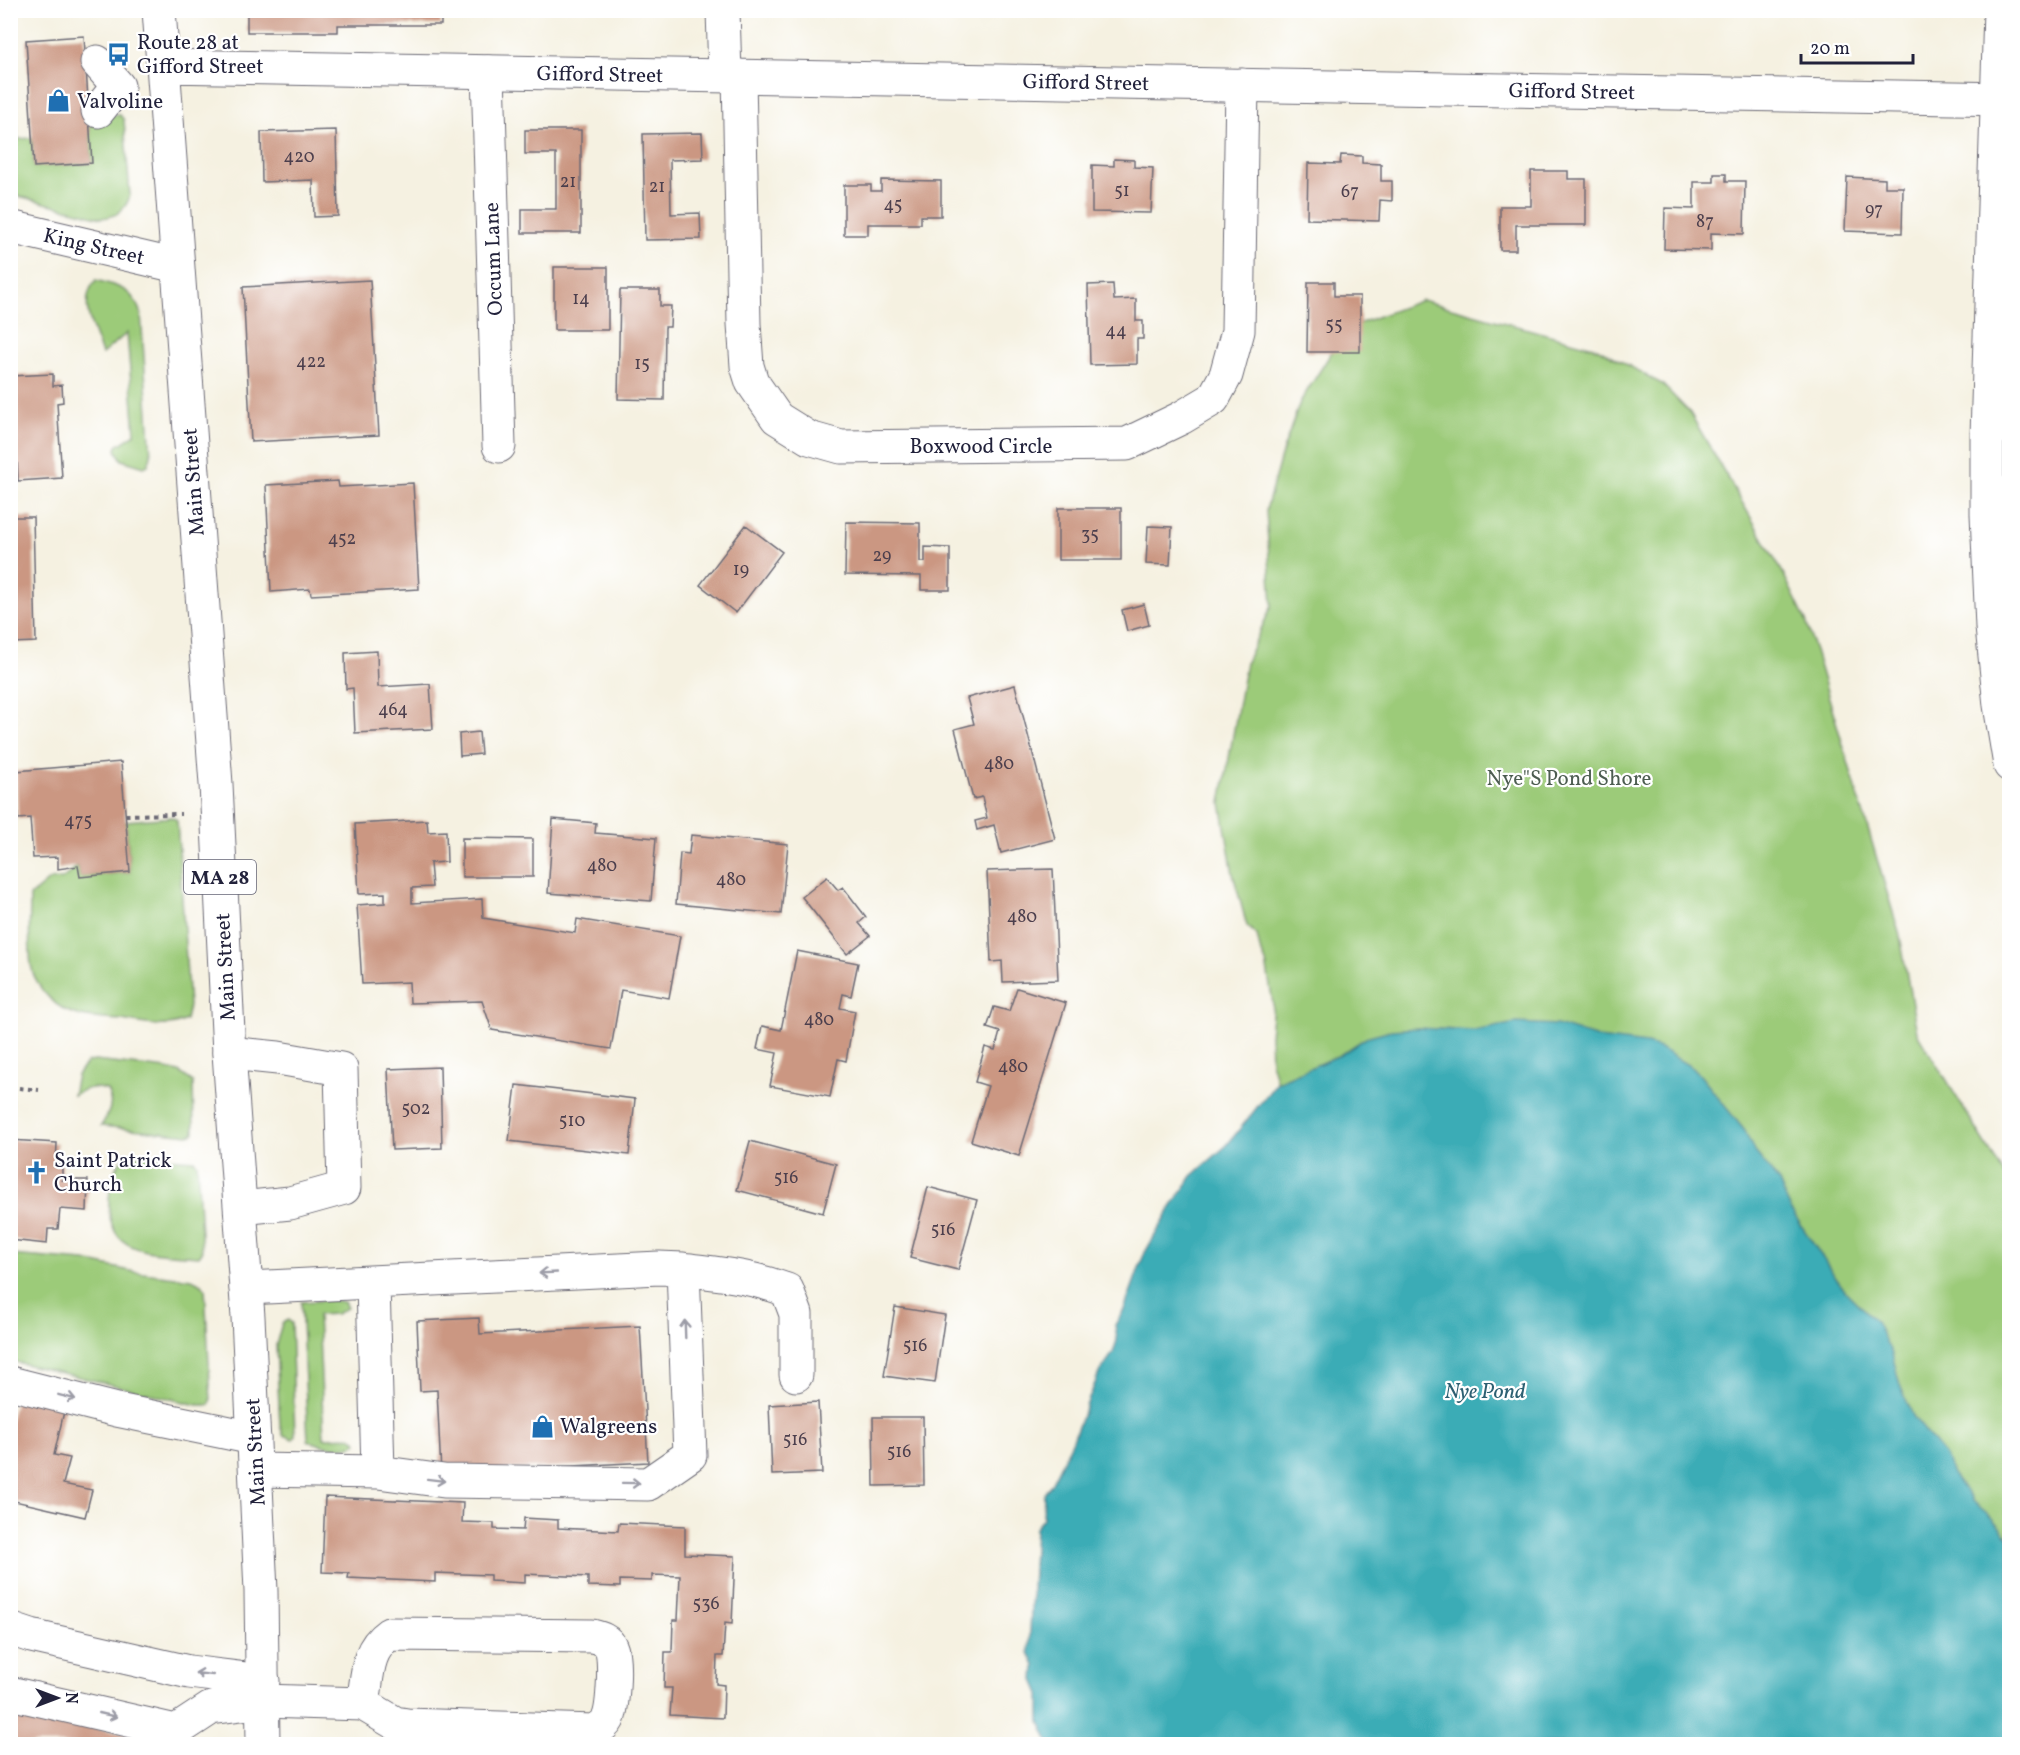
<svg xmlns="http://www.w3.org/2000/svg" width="2020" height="1755" font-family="Vollkorn,serif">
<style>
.green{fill:#9ccb79;stroke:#5f765a;stroke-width:1.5}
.water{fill:#3bacb6;stroke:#2e6778;stroke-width:1.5}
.building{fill:#cb9782}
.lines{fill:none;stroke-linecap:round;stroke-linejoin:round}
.minor-casing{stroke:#6c6a75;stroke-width:35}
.major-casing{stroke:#6c6a75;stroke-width:35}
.path{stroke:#6c6a75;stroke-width:4;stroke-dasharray:4.5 4.5;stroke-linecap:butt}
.minor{stroke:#fff;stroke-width:33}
.major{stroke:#fff;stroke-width:33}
.oneway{stroke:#9c9ca7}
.labels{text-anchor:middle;stroke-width:4.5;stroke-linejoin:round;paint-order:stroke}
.number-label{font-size:18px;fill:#4c3f4d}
.shield{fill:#fff;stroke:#646476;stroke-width:1.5}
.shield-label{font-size:20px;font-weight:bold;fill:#22223b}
.poi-label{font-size:21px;fill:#22223b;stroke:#fff;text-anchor:start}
.street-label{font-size:21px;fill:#22223b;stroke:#fff}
.park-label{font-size:21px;fill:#4d5d51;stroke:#fff}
.water-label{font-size:22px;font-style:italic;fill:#2d6072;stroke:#fff}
</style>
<rect width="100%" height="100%" fill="#fff"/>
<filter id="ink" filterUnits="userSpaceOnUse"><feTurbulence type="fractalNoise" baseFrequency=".0167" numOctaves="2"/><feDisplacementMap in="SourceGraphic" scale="12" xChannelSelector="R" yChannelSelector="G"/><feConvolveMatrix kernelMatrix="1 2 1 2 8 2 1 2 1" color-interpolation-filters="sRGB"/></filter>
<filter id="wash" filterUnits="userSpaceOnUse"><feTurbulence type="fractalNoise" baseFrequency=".008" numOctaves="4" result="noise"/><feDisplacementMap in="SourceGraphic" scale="24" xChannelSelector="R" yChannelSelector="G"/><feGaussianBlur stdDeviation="1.35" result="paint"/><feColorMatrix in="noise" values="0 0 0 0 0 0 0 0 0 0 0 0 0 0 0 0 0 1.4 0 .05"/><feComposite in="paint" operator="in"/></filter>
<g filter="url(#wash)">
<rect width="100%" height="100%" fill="#f5f1e1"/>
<path class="green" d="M 120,115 L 124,120 L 130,196 C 125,211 116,217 101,218 L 11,194 L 10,127 L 17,126 L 17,139 L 32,138 L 34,167 L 92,163 L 89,116 Z
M 96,280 C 120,287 132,288 141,314 L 151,456 L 148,465 L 144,467 L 122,460 L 116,450 L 117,446 L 135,434 L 127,333 L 102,354 C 94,331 77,301 96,280 Z
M 1422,300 L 1597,348 L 1662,384 L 1690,413 L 1782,571 L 1806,621 L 1900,936 L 1917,1033 L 2009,1182 L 2009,1744 L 1460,1030 L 1438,1029 L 1365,1039 L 1340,1055 L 1277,1082 L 1271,1062 L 1270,1036 L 1273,1004 L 1266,962 L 1260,949 L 1257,935 L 1247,926 L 1233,874 L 1221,803 L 1246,662 L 1272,605 L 1266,510 L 1281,456 L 1300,402 L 1347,328 Z
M 172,817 L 177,820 L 189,1006 L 186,1020 C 167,1030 142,1023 122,1020 C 108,1019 94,1019 81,1016 C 58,1011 35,989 31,965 C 28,943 30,918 30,896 L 49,880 L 62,879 L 78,866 L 80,877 L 130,872 L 126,821 Z
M 95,1061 L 167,1069 L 179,1072 L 193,1082 L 194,1133 L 189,1135 L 101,1126 C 108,1115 115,1103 107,1090 C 93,1086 86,1088 73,1095 L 77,1075 L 87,1062 Z
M 129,1155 L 194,1160 L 197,1163 L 202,1252 L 199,1256 C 149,1252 101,1257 110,1190 C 112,1176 115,1162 129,1155 Z
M 11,1255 L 85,1261 L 135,1272 L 192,1279 L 202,1284 L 205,1288 L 211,1402 L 209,1405 L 197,1405 L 11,1361 Z
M 331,1300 L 344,1302 L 347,1308 L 336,1314 L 318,1315 L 324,1438 L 350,1437 L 356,1440 L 357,1443 C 346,1451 319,1446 308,1440 L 301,1302 Z
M 288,1320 L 291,1323 L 295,1436 L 293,1439 L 283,1435 L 280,1425 L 276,1345 L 282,1323 Z"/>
<path class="water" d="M 1516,1023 L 1557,1025 L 1598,1038 L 1647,1044 L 1660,1048 L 1696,1070 L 1745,1131 L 1753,1149 L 1779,1182 L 1791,1210 L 1836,1278 L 1846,1292 L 1876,1322 L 1892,1354 L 1900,1385 L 1913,1416 L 1945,1456 L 1952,1474 L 1974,1502 L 1988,1514 L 2009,1537 L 2009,1744 L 1050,1744 L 1040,1722 L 1040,1694 L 1034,1680 L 1035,1666 L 1029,1652 L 1035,1528 L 1043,1518 L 1044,1494 L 1051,1484 L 1072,1442 L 1099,1373 L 1113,1353 L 1117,1340 L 1115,1325 L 1124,1310 L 1144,1254 L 1172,1206 L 1192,1176 L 1227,1145 L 1277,1082 L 1340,1055 L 1369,1036 L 1391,1030 L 1418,1028 L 1474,1031 Z"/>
<g id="blocks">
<path class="building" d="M 247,10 L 441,10 L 441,25 L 338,25 L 338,32 L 247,32 Z
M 1746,10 L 1800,10 L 1800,12 L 1746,14 Z
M 1889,10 L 1941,10 L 1941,16 L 1888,15 Z
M 84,36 L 92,163 L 34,167 L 26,40 Z
M 336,130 L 338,216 L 314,217 L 313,180 L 262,182 L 261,132 Z
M 525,130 L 581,130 L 581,233 L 522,233 L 522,209 L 556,209 L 556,154 L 525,154 Z
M 702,133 L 703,159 L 670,160 L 671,214 L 700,213 L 701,239 L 645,240 L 643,134 Z
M 1341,155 L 1362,156 L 1362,163 L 1381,164 L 1381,181 L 1392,181 L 1392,201 L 1380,200 L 1379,221 L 1307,219 L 1308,163 L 1340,164 Z
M 1114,159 L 1134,160 L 1134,167 L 1153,168 L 1151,213 L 1092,212 L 1092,165 L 1114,166 Z
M 1531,171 L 1568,171 L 1568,179 L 1586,179 L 1586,225 L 1516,225 L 1516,250 L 1500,250 L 1500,206 L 1531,206 Z
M 1714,174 L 1726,174 L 1726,181 L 1745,181 L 1744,234 L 1711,233 L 1711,250 L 1664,249 L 1665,208 L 1694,209 L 1694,182 L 1714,182 Z
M 1847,177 L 1885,179 L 1885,187 L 1903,187 L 1902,233 L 1845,231 Z
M 881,180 L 941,181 L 941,216 L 921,216 L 921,224 L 868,224 L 868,235 L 844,235 L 844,185 L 871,185 L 871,191 L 881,191 Z
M 554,267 L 608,267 L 608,330 L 554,330 Z
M 370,280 L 379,435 L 251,442 L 243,287 Z
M 1308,282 L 1334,282 L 1334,296 L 1360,296 L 1360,352 L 1307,352 Z
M 1113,284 L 1114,300 L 1136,299 L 1136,321 L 1143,321 L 1143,339 L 1137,339 L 1137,364 L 1090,365 L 1088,285 Z
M 620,290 L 660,290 L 660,306 L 671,306 L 670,327 L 665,327 L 664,400 L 618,399 Z
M 53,374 L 53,386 L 62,385 L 63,402 L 57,403 L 62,478 L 18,481 L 17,455 L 10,455 L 10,376 Z
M 338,481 L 339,487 L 413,483 L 419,589 L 311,595 L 310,589 L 271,592 L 266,485 Z
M 1058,508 L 1121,508 L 1121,560 L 1058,560 Z
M 10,517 L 33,517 L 36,642 L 10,643 Z
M 846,522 L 920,523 L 920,562 L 925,562 L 925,547 L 950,548 L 950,590 L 921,590 L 921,576 L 845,575 Z
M 746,525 L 782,552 L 736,613 L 700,585 Z
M 1148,526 L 1172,527 L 1170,565 L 1146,564 Z
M 1144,604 L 1149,625 L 1127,631 L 1122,610 Z
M 377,651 L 378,687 L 430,684 L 433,729 L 355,733 L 353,688 L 346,689 L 345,653 Z
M 1015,685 L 1055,839 L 1001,853 L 994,825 L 977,830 L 975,821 L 987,818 L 982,797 L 973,799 L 955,729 L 974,724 L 967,698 Z
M 479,732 L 481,754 L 460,756 L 459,734 Z
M 121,762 L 130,872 L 80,877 L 78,866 L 58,869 L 58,857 L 33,858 L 30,818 L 18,819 L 16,771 Z
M 553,819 L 596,823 L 595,833 L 656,838 L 651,901 L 548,893 Z
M 427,820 L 428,832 L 446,831 L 447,862 L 430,863 L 432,887 L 412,888 L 412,903 L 482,899 L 483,918 L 575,933 L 577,919 L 680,936 L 669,998 L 621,990 L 611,1049 L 492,1030 L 482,1001 L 410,1003 L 409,982 L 362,984 L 357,905 L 385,903 L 385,893 L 359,894 L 355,824 Z
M 691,835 L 788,844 L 781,914 L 676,904 L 680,853 L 689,854 Z
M 462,838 L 533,839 L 533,877 L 462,877 Z
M 1053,869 L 1058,980 L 1003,982 L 1002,961 L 991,962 L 987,871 Z
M 827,877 L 838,890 L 843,887 L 866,917 L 859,923 L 870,936 L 847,954 L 802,897 Z
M 797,951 L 858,963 L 851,996 L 843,994 L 840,1008 L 855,1011 L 846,1061 L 838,1059 L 830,1097 L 770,1086 L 777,1053 L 757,1049 L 762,1026 L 781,1030 Z
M 1017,988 L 1066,1003 L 1019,1156 L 971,1141 L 988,1086 L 975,1082 L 985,1047 L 995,1050 L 1000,1032 L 987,1028 L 994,1007 L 1009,1011 Z
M 440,1067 L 442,1148 L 392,1150 L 388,1069 Z
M 516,1085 L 635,1099 L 629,1155 L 509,1141 Z
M 10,1100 L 13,1100 L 12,1120 L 10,1120 Z
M 10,1140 L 57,1143 L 56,1164 L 62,1164 L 62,1180 L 88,1180 L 87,1211 L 60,1209 L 58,1229 L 48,1229 L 47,1244 L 10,1240 Z
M 750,1141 L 836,1164 L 823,1213 L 737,1190 Z
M 928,1187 L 977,1200 L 958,1270 L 910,1258 Z
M 895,1307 L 945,1315 L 935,1383 L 884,1376 Z
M 479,1318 L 480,1334 L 640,1326 L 648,1462 L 441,1473 L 437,1390 L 420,1391 L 417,1321 Z
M 18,1392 L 66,1403 L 54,1455 L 70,1458 L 63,1484 L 92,1490 L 85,1517 L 10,1500 L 10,1421 Z
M 818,1402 L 822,1473 L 772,1475 L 769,1405 Z
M 873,1417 L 923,1417 L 924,1485 L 874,1486 Z
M 325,1497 L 463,1503 L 462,1522 L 494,1523 L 494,1529 L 523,1530 L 524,1518 L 558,1520 L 558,1528 L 618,1531 L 619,1523 L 685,1526 L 685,1554 L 735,1556 L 732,1624 L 725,1623 L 723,1656 L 717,1656 L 716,1684 L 724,1685 L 723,1718 L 670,1715 L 672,1688 L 664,1688 L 665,1652 L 672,1652 L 673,1620 L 678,1620 L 680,1576 L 652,1575 L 652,1581 L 620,1580 L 620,1587 L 588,1586 L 588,1577 L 525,1574 L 525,1583 L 490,1581 L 490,1575 L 435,1573 L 435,1582 L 348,1578 L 349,1573 L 322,1572 Z
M 10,1709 L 171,1744 L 10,1744 Z"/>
</g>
</g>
<g filter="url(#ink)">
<use href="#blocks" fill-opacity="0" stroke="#6c6a75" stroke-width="1.5"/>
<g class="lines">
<defs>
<path id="minor" d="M 723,10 L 725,75
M 2000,10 L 1987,436 L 1987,514 L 1992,627 L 2000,705 L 2010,765
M 97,62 L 118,86 L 98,111
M 488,72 L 499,446
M 739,76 L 744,324 L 747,366 L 752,382 L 777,418 L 809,438 L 841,447 L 1127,444 L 1181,418 L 1213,399 L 1226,375 L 1238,331 L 1242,85
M 10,227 L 177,266
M 229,1053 L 278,1058 L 341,1069 L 344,1188 L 290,1203 L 241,1208
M 683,1269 C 721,1274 750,1276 787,1290 L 796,1314 L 796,1375
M 373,1283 L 378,1472
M 246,1288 L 659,1268 L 683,1269 L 690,1455 L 648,1484 L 444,1481 L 378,1472 L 256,1470
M 10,1383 L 117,1410 L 254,1438
M 10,1629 L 31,1636 L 189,1672 L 263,1681
M 10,1693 L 176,1731 L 211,1708 L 263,1701 L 363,1704 L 395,1723 L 407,1725 L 594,1731 C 600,1728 605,1725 608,1719 C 613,1708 616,1659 611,1648 C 608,1640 600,1638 592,1636 L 389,1634 C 365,1651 368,1677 363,1704"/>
<path id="major" d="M 159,10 L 216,784 L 229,1053 L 248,1317 L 261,1591 L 263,1744
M 163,66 L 2010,99"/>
</defs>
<use href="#minor" class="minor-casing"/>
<use href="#major" class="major-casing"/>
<path class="path" d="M 125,815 L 181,814
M 10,1087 L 39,1090"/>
<use href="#minor" class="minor"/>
<use href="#major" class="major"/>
</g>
<defs><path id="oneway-shaft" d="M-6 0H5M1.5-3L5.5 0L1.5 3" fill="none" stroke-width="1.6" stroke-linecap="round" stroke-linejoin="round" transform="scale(1.5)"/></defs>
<g class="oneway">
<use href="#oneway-shaft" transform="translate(548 1273) rotate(177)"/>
<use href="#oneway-shaft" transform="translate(685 1329) rotate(-92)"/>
<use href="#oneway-shaft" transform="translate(67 1397) rotate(14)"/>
<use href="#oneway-shaft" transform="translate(436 1480) rotate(7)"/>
<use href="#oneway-shaft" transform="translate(631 1483) rotate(1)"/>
<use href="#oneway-shaft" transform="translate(204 1674) rotate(-174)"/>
<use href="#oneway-shaft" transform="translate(108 1715) rotate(13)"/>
</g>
</g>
<defs>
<symbol id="bus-bare" viewBox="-9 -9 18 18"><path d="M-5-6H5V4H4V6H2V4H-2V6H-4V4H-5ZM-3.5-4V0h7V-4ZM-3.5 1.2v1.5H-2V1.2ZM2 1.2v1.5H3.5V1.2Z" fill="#1f6fb2" stroke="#fff" stroke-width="2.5" paint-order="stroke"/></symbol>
<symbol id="shop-bare" viewBox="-9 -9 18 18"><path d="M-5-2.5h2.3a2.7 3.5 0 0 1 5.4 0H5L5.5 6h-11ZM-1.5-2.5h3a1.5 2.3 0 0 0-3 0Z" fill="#1f6fb2" stroke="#fff" stroke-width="2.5" paint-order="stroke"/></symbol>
<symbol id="church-bare" viewBox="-9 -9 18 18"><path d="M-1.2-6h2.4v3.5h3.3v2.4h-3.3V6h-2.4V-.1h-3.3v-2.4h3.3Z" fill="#1f6fb2" stroke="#fff" stroke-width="2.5" paint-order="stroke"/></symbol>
</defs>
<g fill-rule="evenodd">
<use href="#bus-bare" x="102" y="38" width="33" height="33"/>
<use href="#shop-bare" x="42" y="84" width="33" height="33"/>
<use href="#church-bare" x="20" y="1156" width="33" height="33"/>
<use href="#shop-bare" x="526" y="1410" width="33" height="33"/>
</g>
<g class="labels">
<g class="number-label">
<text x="299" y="162">420</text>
<text x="568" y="187">21</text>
<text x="657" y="192">21</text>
<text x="1122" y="196">51</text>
<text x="1350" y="197">67</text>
<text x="893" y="210">45</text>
<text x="1874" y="215">97</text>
<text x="1705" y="227">87</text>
<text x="581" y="304">14</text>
<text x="1334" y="330">55</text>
<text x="1116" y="336">44</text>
<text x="311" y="367">422</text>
<text x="642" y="369">15</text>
<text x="1090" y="540">35</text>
<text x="342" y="544">452</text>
<text x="882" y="561">29</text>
<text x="741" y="575">19</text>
<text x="393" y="715">464</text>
<text x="999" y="769">480</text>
<text x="78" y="826">475</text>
<text x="602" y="871">480</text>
<text x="731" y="885">480</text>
<text x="1022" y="922">480</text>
<text x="819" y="1025">480</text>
<text x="1013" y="1072">480</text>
<text x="416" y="1114">502</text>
<text x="572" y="1126">510</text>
<text x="786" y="1183">516</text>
<text x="943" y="1235">516</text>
<text x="915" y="1351">516</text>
<text x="795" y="1445">516</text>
<text x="899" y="1457">516</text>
<text x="706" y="1609">536</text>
</g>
<rect class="shield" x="184" y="860" width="72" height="34" rx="4.5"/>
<g class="shield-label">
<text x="220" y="884">MA 28</text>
</g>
<g class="poi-label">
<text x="137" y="49">Route 28 at<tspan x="137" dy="24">Gifford Street</tspan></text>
<text x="77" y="108">Valvoline</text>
<text x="54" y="1167">Saint Patrick<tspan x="54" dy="24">Church</tspan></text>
<text x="560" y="1433">Walgreens</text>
</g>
<g class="street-label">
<text transform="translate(600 74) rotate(1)" y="7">Gifford Street</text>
<text transform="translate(1086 82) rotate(1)" y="7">Gifford Street</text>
<text transform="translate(1572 91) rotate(1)" y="7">Gifford Street</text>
<text transform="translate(94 246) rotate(13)" y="7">King Street</text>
<text transform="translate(493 259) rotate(-92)" y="7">Occum Lane</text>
<text x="981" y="453">Boxwood Circle</text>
<text transform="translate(193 482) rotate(-94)" y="7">Main Street</text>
<text transform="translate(225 967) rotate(-93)" y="7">Main Street</text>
<text transform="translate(255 1452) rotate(-93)" y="7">Main Street</text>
</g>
<g class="park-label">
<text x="1569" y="785">Nye"S Pond Shore</text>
</g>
<g class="water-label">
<text x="1485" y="1398">Nye Pond</text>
</g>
</g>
<rect width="2020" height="1755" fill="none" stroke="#fff" stroke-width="36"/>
<g transform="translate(57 1698) rotate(90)" stroke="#ffffff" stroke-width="4.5" paint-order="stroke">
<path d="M0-4.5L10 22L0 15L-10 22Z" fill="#22223b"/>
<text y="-9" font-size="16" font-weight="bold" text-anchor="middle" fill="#22223b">N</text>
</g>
<path d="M1801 54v9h112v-9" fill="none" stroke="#22223b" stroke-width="3"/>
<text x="1810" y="54" font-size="18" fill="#22223b" stroke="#ffffff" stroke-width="4.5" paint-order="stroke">20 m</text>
</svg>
